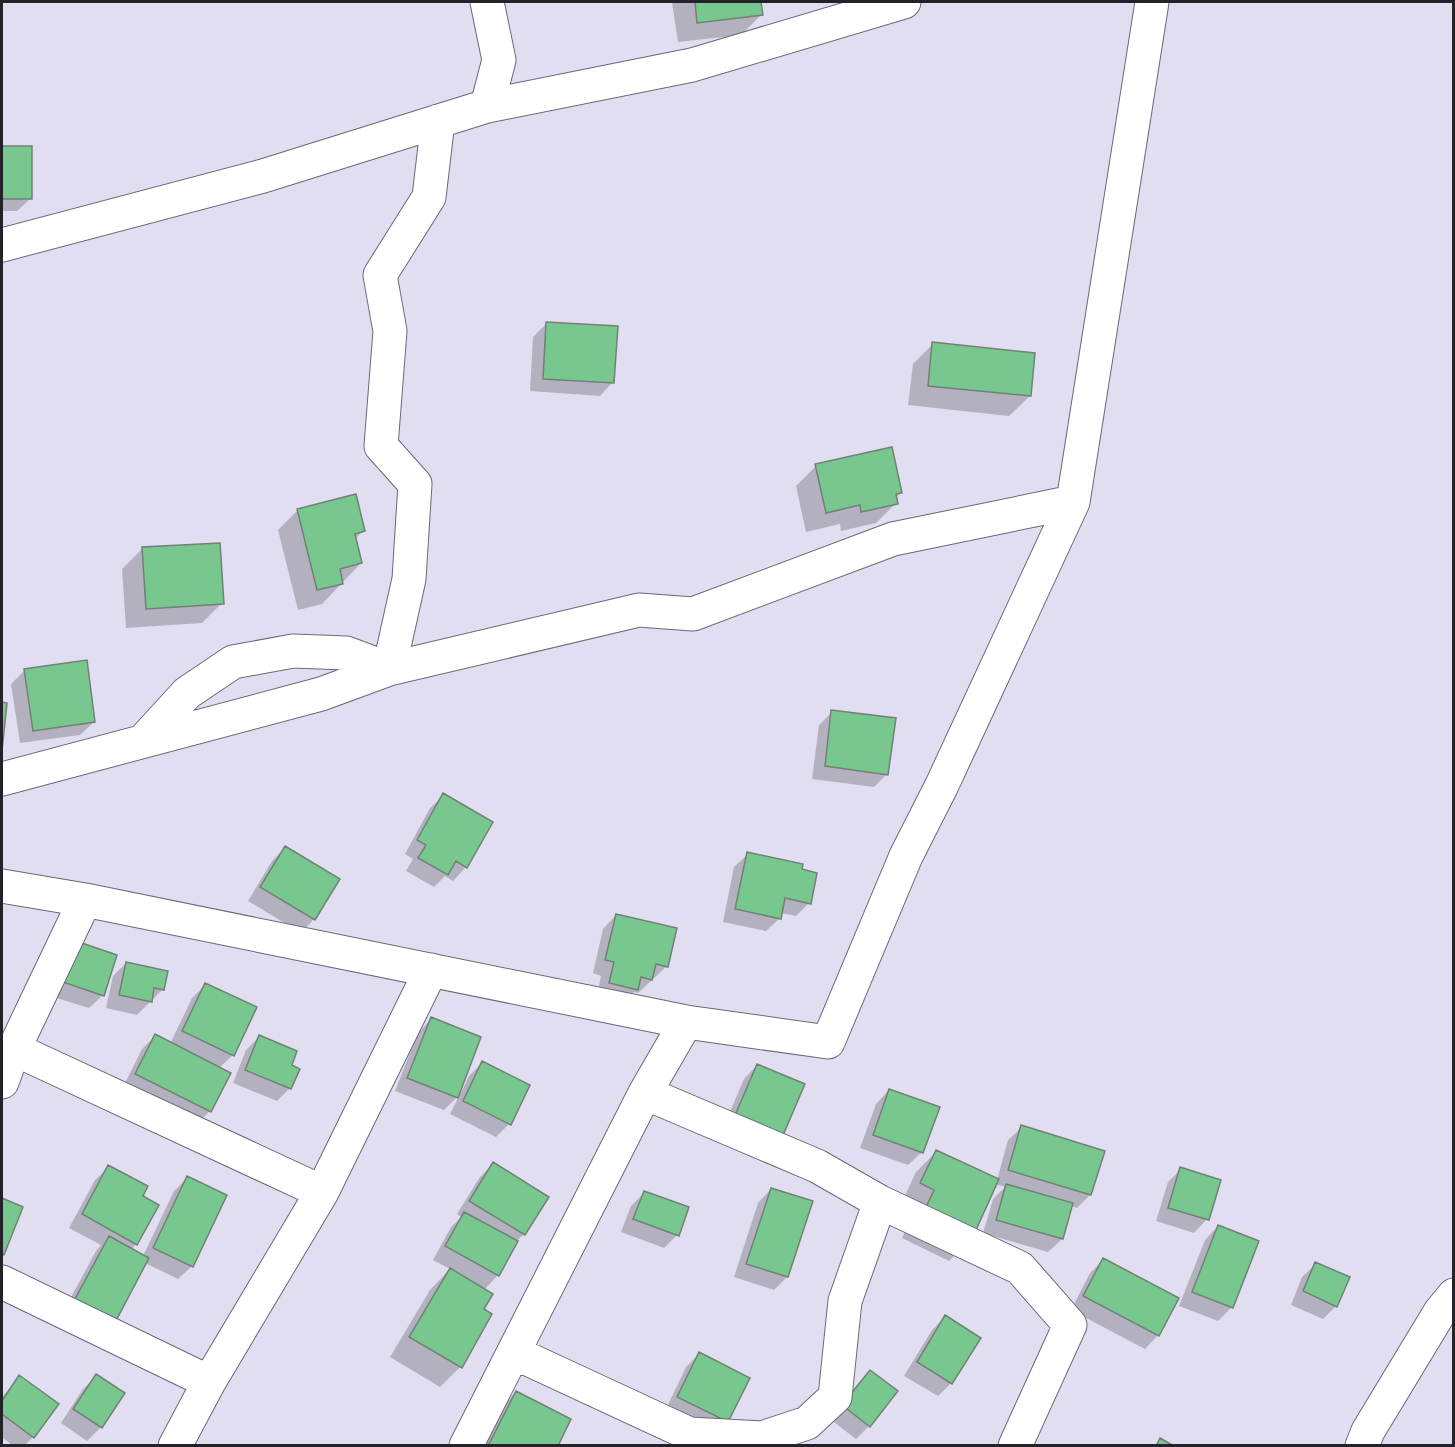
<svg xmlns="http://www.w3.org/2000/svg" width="1455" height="1447" font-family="Poppins,sans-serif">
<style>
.shadow{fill:#0003}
.building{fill:#77c78e;stroke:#728176;stroke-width:1.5}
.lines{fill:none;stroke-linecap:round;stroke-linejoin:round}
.street-casing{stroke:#6a6878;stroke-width:35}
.street{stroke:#fff;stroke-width:33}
</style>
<rect width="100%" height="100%" fill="#e0def0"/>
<path class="shadow" d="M 672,2 L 759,2 L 761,15 L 741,35 L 678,42 Z
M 2,147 L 30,147 L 31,198 L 17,211 L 2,211 Z
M 547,323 L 613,382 L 600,396 L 530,391 L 533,337 Z
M 933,344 L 1030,396 L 1009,416 L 908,405 L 913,364 Z
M 816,466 L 901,493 L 895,498 L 896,503 L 876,523 L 841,531 L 840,524 L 806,532 L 796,486 Z
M 298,510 L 363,531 L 355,539 L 361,563 L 322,604 L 298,610 L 278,530 Z
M 143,548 L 222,603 L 202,623 L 126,628 L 122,569 Z
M 25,670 L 94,722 L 80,735 L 20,743 L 11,684 Z
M 832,712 L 887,774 L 874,787 L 812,779 L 819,725 Z
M 444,795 L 466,867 L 453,881 L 445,876 L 434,887 L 406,871 L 413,859 L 405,854 L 430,808 Z
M 285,848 L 314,919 L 301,933 L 248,901 L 272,861 Z
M 748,854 L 800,870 L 809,903 L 796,916 L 781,913 L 780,918 L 766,931 L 723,922 L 734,867 Z
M 616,915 L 667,966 L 638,993 L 634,992 L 623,1002 L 597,996 L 601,976 L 593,973 L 603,929 Z
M 60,955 L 103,995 L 89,1008 L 47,995 Z
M 126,963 L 163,989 L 137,1015 L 106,1008 L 113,976 Z
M 205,985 L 233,1055 L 219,1068 L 229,1073 L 210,1111 L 196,1125 L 123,1087 L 142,1049 L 155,1036 L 170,1044 L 192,998 Z
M 431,1019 L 459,1092 L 461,1093 L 469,1076 L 483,1062 L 509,1124 L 496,1137 L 450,1114 L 460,1094 L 444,1110 L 395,1091 L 418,1033 Z
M 259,1037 L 290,1066 L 290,1088 L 277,1101 L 233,1083 L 246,1050 Z
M 757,1065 L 803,1085 L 718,1140 L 744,1079 Z
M 889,1090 L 922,1152 L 908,1165 L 860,1148 L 876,1104 Z
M 1022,1127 L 1090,1195 L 1077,1208 L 1071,1206 L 1062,1239 L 1048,1252 L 983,1233 L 993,1199 L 1005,1187 L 996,1184 L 970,1240 L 949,1261 L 902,1238 L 915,1211 L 901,1204 L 916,1172 L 936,1152 L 997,1180 L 1008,1140 Z
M 493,1164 L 524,1234 L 516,1242 L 498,1275 L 484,1290 L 482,1309 L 460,1367 L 440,1387 L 390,1357 L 430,1290 L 450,1269 L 433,1260 L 451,1227 L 461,1217 L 457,1214 L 480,1177 Z
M 109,1167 L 141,1196 L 136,1244 L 131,1250 L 143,1256 L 174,1191 L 187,1178 L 192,1266 L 178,1279 L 145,1263 L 108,1333 L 95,1346 L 56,1325 L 96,1251 L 101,1245 L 69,1228 L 95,1180 Z
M 1181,1169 L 1207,1219 L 1194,1233 L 1156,1221 L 1168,1182 Z
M 771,1189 L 787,1277 L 774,1290 L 734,1277 L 758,1203 Z
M 644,1193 L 677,1235 L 664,1248 L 621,1232 L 631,1206 Z
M 2,1200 L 21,1208 L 2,1256 Z
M 1218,1226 L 1232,1307 L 1218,1321 L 1179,1306 L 1205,1240 Z
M 1103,1260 L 1158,1335 L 1145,1349 L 1071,1310 L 1090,1273 Z
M 1316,1264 L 1336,1306 L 1323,1319 L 1291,1305 L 1302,1277 Z
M 945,1317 L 951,1383 L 938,1396 L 904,1376 L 932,1330 Z
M 699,1354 L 748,1378 L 714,1435 L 665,1411 L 686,1367 Z
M 870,1372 L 896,1391 L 869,1426 L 856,1439 L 830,1419 L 857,1385 Z
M 97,1376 L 123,1393 L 101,1427 L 87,1441 L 61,1423 L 83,1389 Z
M 19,1377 L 33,1437 L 24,1446 L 13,1446 L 2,1437 L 2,1397 Z
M 516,1392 L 556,1446 L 480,1446 L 496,1412 Z"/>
<path class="building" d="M 695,2 L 761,2 L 763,15 L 697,23 Z
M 2,146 L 32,146 L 32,199 L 2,199 Z
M 546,322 L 618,326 L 614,383 L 543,379 Z
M 932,342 L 1035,353 L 1031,396 L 928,386 Z
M 892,447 L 902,493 L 896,494 L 898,504 L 861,512 L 860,505 L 826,513 L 815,464 Z
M 356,494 L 365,531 L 355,534 L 362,563 L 340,569 L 343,584 L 317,590 L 297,509 Z
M 220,543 L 224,604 L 146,609 L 142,547 Z
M 87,660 L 95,722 L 33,731 L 24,669 Z
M 2,702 L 7,703 L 2,751 Z
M 831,710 L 896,718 L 888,775 L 825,766 Z
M 443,793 L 493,822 L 467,868 L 456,861 L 448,875 L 418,858 L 426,845 L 417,840 Z
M 285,846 L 340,879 L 315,920 L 260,887 Z
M 747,852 L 803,864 L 802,869 L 817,873 L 811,904 L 785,898 L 781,919 L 735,909 Z
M 616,914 L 677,928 L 668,967 L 656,964 L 652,980 L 641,977 L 638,990 L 609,983 L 614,962 L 605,960 Z
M 73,940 L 117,955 L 104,996 L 60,981 Z
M 126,962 L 168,971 L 164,990 L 154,988 L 152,1002 L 119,995 Z
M 205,983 L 257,1007 L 234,1056 L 182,1031 Z
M 431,1017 L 481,1037 L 458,1098 L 407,1078 Z
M 155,1034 L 231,1073 L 211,1112 L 135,1074 Z
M 259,1035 L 297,1051 L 292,1065 L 300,1069 L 291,1089 L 245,1070 Z
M 482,1061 L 530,1085 L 511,1125 L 463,1101 Z
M 757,1064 L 805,1084 L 778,1147 L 730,1127 Z
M 889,1089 L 940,1107 L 923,1153 L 873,1135 Z
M 1021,1125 L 1105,1151 L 1091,1195 L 1008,1170 Z
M 936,1150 L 999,1179 L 971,1241 L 921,1218 L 934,1190 L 920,1183 Z
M 493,1162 L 549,1197 L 525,1235 L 469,1201 Z
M 108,1165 L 148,1186 L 143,1196 L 159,1205 L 137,1245 L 82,1214 Z
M 1180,1167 L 1221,1180 L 1209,1220 L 1168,1208 Z
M 187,1176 L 227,1195 L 193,1267 L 153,1248 Z
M 1006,1184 L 1073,1203 L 1063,1239 L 996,1220 Z
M 771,1188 L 813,1201 L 788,1277 L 746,1264 Z
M 644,1191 L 689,1207 L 679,1236 L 633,1219 Z
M 2,1198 L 23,1207 L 4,1255 L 2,1254 Z
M 464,1212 L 518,1241 L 499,1276 L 445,1246 Z
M 1218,1225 L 1259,1241 L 1233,1308 L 1192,1292 Z
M 109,1236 L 149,1258 L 109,1334 L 68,1312 Z
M 1103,1258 L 1179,1298 L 1159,1336 L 1083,1296 Z
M 1315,1262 L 1350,1277 L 1337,1307 L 1303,1291 Z
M 450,1268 L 493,1294 L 484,1309 L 492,1314 L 462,1368 L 409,1337 Z
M 945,1315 L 981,1338 L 952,1384 L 917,1362 Z
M 699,1352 L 750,1378 L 728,1422 L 677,1397 Z
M 870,1370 L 898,1391 L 870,1427 L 842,1405 Z
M 96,1374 L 125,1393 L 102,1428 L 73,1409 Z
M 19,1375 L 59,1404 L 34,1438 L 2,1414 L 2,1401 Z
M 516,1391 L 571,1419 L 558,1446 L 488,1446 Z
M 1160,1438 L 1174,1446 L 1156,1446 Z"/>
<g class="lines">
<defs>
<path id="street" d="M 487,106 L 499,60 L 487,2
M 2,245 L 263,176 L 487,106 L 692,65 L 904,2
M 144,740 L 187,693 L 233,662 L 293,651 L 346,653 L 389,669 L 409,579 L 415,484 L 381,446 L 390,331 L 380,275 L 429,197 L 438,121
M 2,779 L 321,694 L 389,669 L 639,610 L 693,614 L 893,539 L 1073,502
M 2,886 L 85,900 L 686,1022 L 828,1042 L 906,856 L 942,785 L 1073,502 L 1152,2
M 14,1049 L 322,1192
M 2,1082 L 14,1049 L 85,900
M 645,1093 L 817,1166 L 880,1202 L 1020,1268 L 1070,1325 L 1015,1446
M 2,1282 L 209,1382
M 515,1353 L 709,1443
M 689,1434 L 762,1438 L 807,1423 L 835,1397 L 845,1301 L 880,1202
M 175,1446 L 209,1382 L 322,1192 L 431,970
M 466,1446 L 645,1093 L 686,1022
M 1362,1446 L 1368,1431 L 1440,1312 L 1454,1295"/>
</defs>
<use href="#street" class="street-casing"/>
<use href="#street" class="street"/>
</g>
<rect width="1455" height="1447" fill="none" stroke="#232229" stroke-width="6"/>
</svg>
